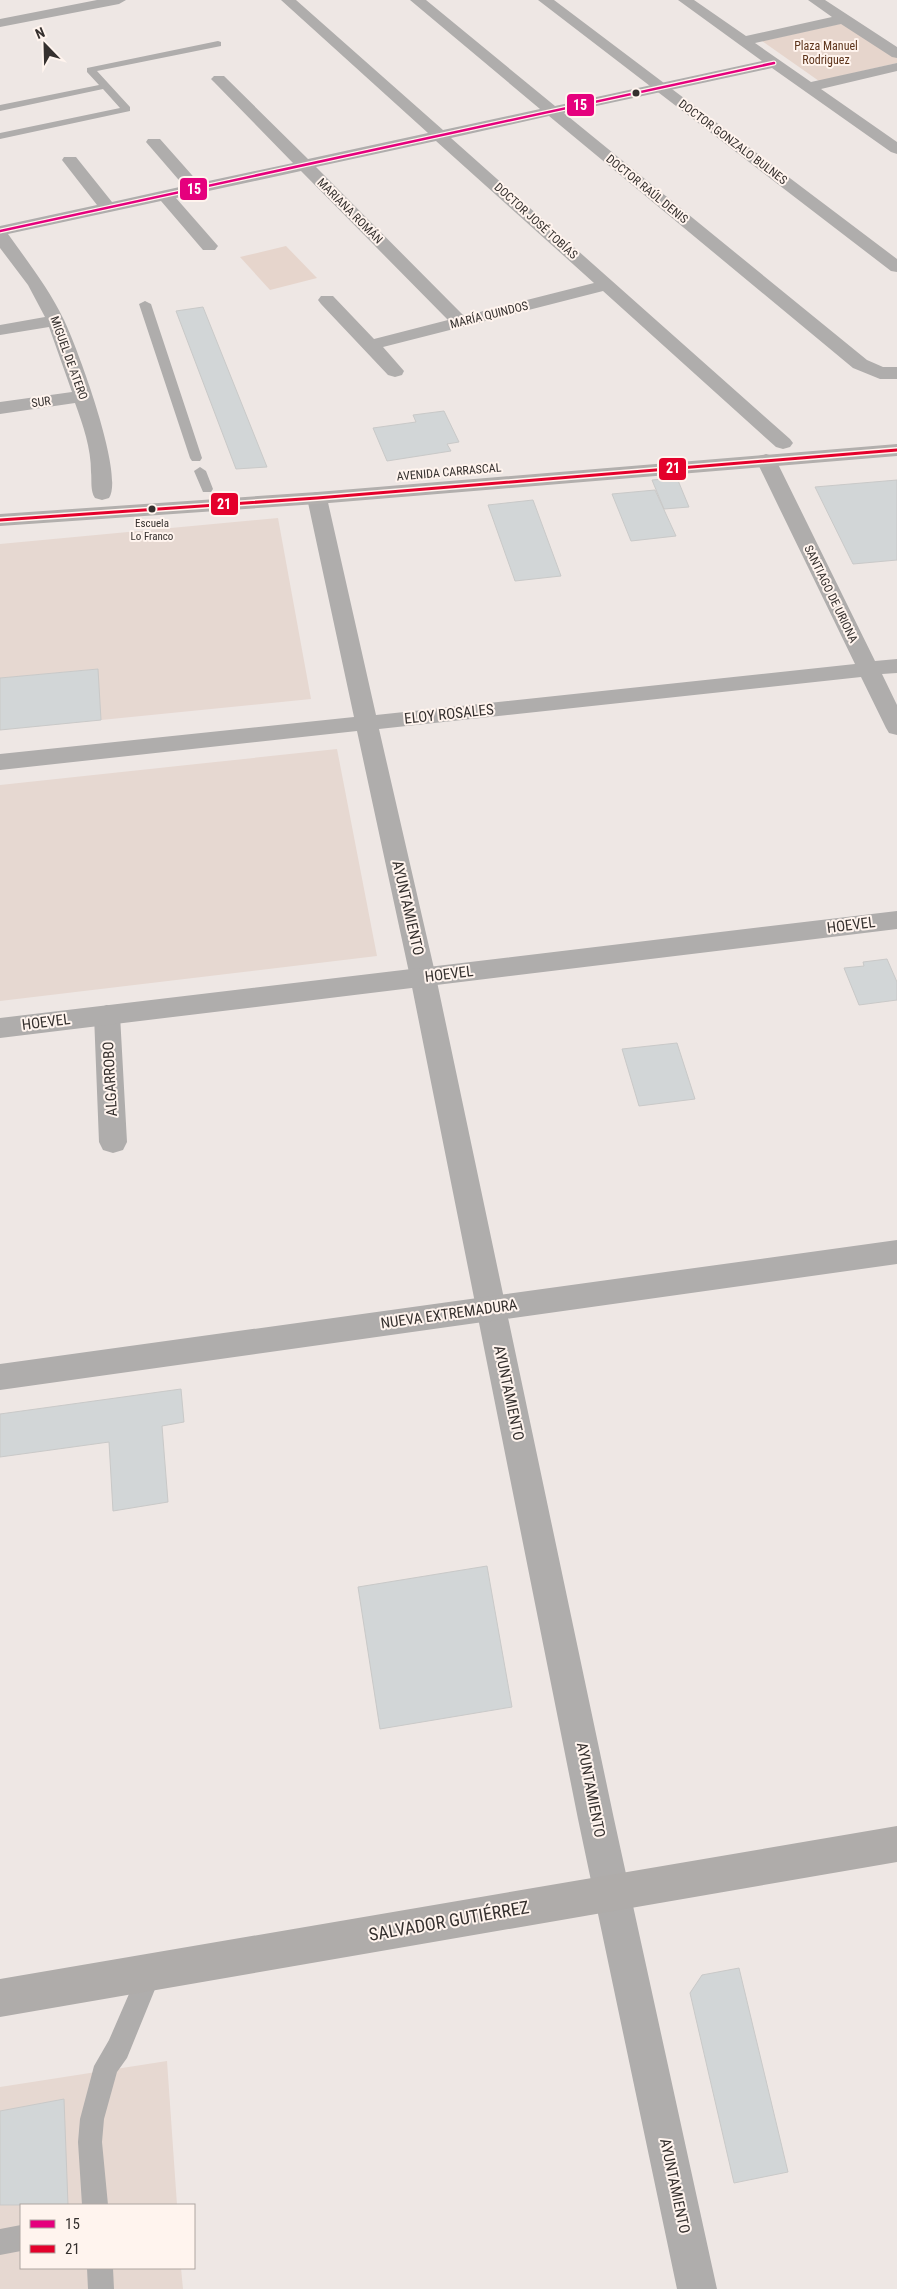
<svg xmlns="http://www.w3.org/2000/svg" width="897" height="2289" font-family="'Roboto Condensed',sans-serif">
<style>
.built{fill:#e6d8d1}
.green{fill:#e6d5cc}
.building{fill:#d2d6d7;stroke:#c9c9c8}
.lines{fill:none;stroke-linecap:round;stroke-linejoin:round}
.service{fill:#afadac;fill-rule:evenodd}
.minor{fill:#afadac;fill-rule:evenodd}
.tertiary{fill:#afadac;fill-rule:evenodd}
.secondary{fill:#afacaa;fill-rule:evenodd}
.primary{fill:#b2afad;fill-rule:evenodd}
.bus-1-casing{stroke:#fff4ee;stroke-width:5}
.bus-2-casing{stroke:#fff4ee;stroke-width:6}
.bus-1{stroke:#e5007d;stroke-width:2.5}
.bus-2{stroke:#e4002b;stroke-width:3}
.bus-dot{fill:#35302e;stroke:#fff4ee;stroke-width:2}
.labels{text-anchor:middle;stroke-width:4;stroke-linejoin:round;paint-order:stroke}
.far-bus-label{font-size:11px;fill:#35302e;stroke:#fff4ee}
.far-park-label{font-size:12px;fill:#5d331a;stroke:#fff4ee}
.far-street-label{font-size:12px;fill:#35302e;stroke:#fff4ee}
.street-label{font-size:15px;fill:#35302e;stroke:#fff4ee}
.near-street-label{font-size:18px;fill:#35302e;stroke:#fff4ee}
.line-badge{stroke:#fff4ee;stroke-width:2}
.badge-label{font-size:14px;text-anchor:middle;font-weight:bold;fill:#fff}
</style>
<rect width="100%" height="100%" fill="#eee7e4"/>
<path class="built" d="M 278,518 L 311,699 L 101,720 L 97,669 L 0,678 L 0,544 Z
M 337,749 L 377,956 L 0,1001 L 0,785 Z
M 167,2061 L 177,2205 L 21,2205 L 21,2268 L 181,2268 L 183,2289 L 0,2289 L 0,2087 Z"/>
<path class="green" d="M 844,23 L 897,58 L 897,63 L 819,81 L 762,41 Z
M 286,246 L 317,278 L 270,290 L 240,257 Z"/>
<path class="building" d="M 203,307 L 267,467 L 236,469 L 176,311 Z
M 444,411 L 459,442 L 447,444 L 451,451 L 387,461 L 373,428 L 416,422 L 413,415 Z
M 677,478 L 689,507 L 664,509 L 652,480 Z
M 897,480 L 897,560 L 853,564 L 815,487 Z
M 655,490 L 676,536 L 631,541 L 612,494 Z
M 533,500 L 561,576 L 515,581 L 488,505 Z
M 98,669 L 101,720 L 0,730 L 0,678 Z
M 887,959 L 897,982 L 897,1000 L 859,1005 L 844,968 L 864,966 L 863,962 Z
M 677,1043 L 695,1099 L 639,1106 L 622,1049 Z
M 181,1389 L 184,1422 L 162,1426 L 168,1502 L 113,1511 L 109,1442 L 0,1457 L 0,1414 Z
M 487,1566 L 512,1707 L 380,1729 L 358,1587 Z
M 739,1968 L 788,2172 L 734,2183 L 690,1993 L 702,1975 Z
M 64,2099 L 68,2205 L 0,2205 L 0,2111 Z"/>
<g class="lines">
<path class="service" d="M 218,41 L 221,42 L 221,46 L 97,71 L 130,107 L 130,111 L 0,139 L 0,133 L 120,108 L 103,89 L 0,111 L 0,105 L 99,85 L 87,72 L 87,68 Z
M 145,301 L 151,304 L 202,458 L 200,461 L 192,461 L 190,458 L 139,304 Z
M 200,467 L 206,471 L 213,489 L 211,492 L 203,492 L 194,471 Z
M 150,1960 L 158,1964 L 162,1972 L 127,2058 L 117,2072 L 104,2119 L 102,2142 L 108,2205 L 82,2205 L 78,2142 L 80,2119 L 94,2066 L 109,2040 L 142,1964 Z
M 21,2225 L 21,2251 L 0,2255 L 0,2229 Z
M 87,2268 L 113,2268 L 114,2289 L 88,2289 Z"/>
<path class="minor" d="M 97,0 L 126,0 L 119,4 L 0,27 L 0,19 Z
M 281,0 L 296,0 L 443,130 L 540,109 L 410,0 L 426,0 L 555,106 L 762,61 L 678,0 L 694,0 L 746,36 L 832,17 L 808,0 L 825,0 L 897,47 L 897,58 L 892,57 L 841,24 L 755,43 L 811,82 L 897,63 L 897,71 L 821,89 L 897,142 L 897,154 L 891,152 L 772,68 L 564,113 L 867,360 L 883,367 L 897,367 L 897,379 L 880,379 L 853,368 L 549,116 L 451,138 L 790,439 L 793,443 L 790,447 L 783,449 L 776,447 L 603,291 L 383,347 L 404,371 L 402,375 L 395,377 L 388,375 L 321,304 L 318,300 L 321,296 L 333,296 L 374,339 L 448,320 L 301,171 L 176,198 L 218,246 L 215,250 L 203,250 L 161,201 L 8,234 C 28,262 49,289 64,320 C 77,347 125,475 109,498 L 102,500 L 95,498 C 90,491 92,480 91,472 C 91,448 83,425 75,403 L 0,414 L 0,402 L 72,392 L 49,327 L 0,335 L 0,325 L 45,317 L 28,285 L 0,248 L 0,226 L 97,205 L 62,160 L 64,157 L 76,157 L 112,202 L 184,186 L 146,142 L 148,139 L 160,139 L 199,183 L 293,163 L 214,82 L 211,79 L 214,76 L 224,76 L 308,159 L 428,133 ZM 436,141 L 594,283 L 464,316 L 316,167 Z
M 766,454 L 773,456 L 776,460 L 875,661 L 897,659 L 897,673 L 882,674 L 897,705 L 897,735 L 889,733 L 886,728 L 861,677 L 379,729 L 436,977 L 614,1819 L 717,2289 L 677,2289 L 578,1819 L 410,977 L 357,731 L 0,770 L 0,754 L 354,717 L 307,498 L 310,494 L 317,492 L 324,494 L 327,498 L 376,715 L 855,664 L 756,460 L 759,456 Z
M 107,1005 L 116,1008 L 120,1015 L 127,1142 L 123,1150 L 113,1153 L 103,1150 L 99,1142 L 94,1015 L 98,1008 Z"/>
<path class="tertiary" d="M 538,0 L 554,0 L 897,259 L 897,272 L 891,271 Z
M 897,911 L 897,929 L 0,1038 L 0,1018 Z
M 897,1240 L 897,1264 L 0,1390 L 0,1364 Z"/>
<path class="secondary" d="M 897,1826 L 897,1862 L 0,2017 L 0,1979 Z"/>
<path class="primary" d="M 897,444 L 897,456 L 317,504 L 0,526 L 0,514 L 317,492 Z"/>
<defs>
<path id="bus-1" d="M 0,231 L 774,63"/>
<path id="bus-2" d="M 0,520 L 317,498 L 897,450"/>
</defs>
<use href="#bus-1" class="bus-1-casing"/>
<use href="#bus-2" class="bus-2-casing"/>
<use href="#bus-1" class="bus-1"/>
<use href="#bus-2" class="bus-2"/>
</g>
<g class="bus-dot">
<circle cx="636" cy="93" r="4.5"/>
<circle cx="152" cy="509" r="4.5"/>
</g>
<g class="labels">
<g class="far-bus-label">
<text x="152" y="527">Escuela<tspan x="152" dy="13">Lo Franco</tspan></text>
</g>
<g class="far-park-label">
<text x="826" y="50">Plaza Manuel<tspan x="826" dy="14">Rodriguez</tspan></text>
</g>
<g class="far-street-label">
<text transform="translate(733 142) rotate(37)" y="4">DOCTOR GONZALO BULNES</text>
<text transform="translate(647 189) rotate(39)" y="4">DOCTOR RAÚL DENIS</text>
<text transform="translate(350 211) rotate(45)" y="4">MARIANA ROMÁN</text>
<text transform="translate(536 221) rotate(42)" y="4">DOCTOR JOSÉ TOBÍAS</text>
<text transform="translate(489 315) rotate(-14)" y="4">MARÍA QUINDOS</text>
<text transform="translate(69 358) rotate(70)" y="4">MIGUEL DE ATERO</text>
<text transform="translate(41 402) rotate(-8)" y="4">SUR</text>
<text transform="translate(449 472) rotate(-5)" y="4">AVENIDA CARRASCAL</text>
<text transform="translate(831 594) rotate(64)" y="4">SANTIAGO DE URIONA</text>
</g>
<g class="street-label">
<text transform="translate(449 714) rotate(-6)" y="5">ELOY ROSALES</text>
<text transform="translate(408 908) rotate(77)" y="5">AYUNTAMIENTO</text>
<text transform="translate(851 925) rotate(-7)" y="5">HOEVEL</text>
<text transform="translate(449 974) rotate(-7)" y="5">HOEVEL</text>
<text transform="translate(46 1022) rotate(-7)" y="5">HOEVEL</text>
<text transform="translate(110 1079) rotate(-93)" y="5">ALGARROBO</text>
<text transform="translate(449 1314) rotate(-8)" y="5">NUEVA EXTREMADURA</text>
<text transform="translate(509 1393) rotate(78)" y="5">AYUNTAMIENTO</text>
<text transform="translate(591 1790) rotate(79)" y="5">AYUNTAMIENTO</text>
<text transform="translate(675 2186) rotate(78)" y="5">AYUNTAMIENTO</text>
</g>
<g class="near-street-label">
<text transform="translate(449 1921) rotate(-10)" y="6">SALVADOR GUTIÉRREZ</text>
</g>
</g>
<g class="line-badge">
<rect x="566" y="93" width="29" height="24" rx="5" fill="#e5007d"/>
<rect x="179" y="177" width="29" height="24" rx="5" fill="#e5007d"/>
<rect x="658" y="457" width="29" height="24" rx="5" fill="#e4002b"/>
<rect x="210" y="492" width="29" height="24" rx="5" fill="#e4002b"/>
</g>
<g class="badge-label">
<text x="580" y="110">15</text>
<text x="194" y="194">15</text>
<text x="673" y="473">21</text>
<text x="224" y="509">21</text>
</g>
<rect x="20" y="2204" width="175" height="65" fill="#fff4ee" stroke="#aea6a1"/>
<rect x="30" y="2220" width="25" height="8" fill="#e5007d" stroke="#aea6a1"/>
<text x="65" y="2229" font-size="15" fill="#35302e">15</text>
<rect x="30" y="2245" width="25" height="8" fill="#e4002b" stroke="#aea6a1"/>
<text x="65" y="2254" font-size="15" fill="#35302e">21</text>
<g transform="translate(45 45) rotate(337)" stroke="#fff4ee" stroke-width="4" paint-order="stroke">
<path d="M0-4L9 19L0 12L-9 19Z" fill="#35302e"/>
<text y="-8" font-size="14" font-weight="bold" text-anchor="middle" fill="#35302e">N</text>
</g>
</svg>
